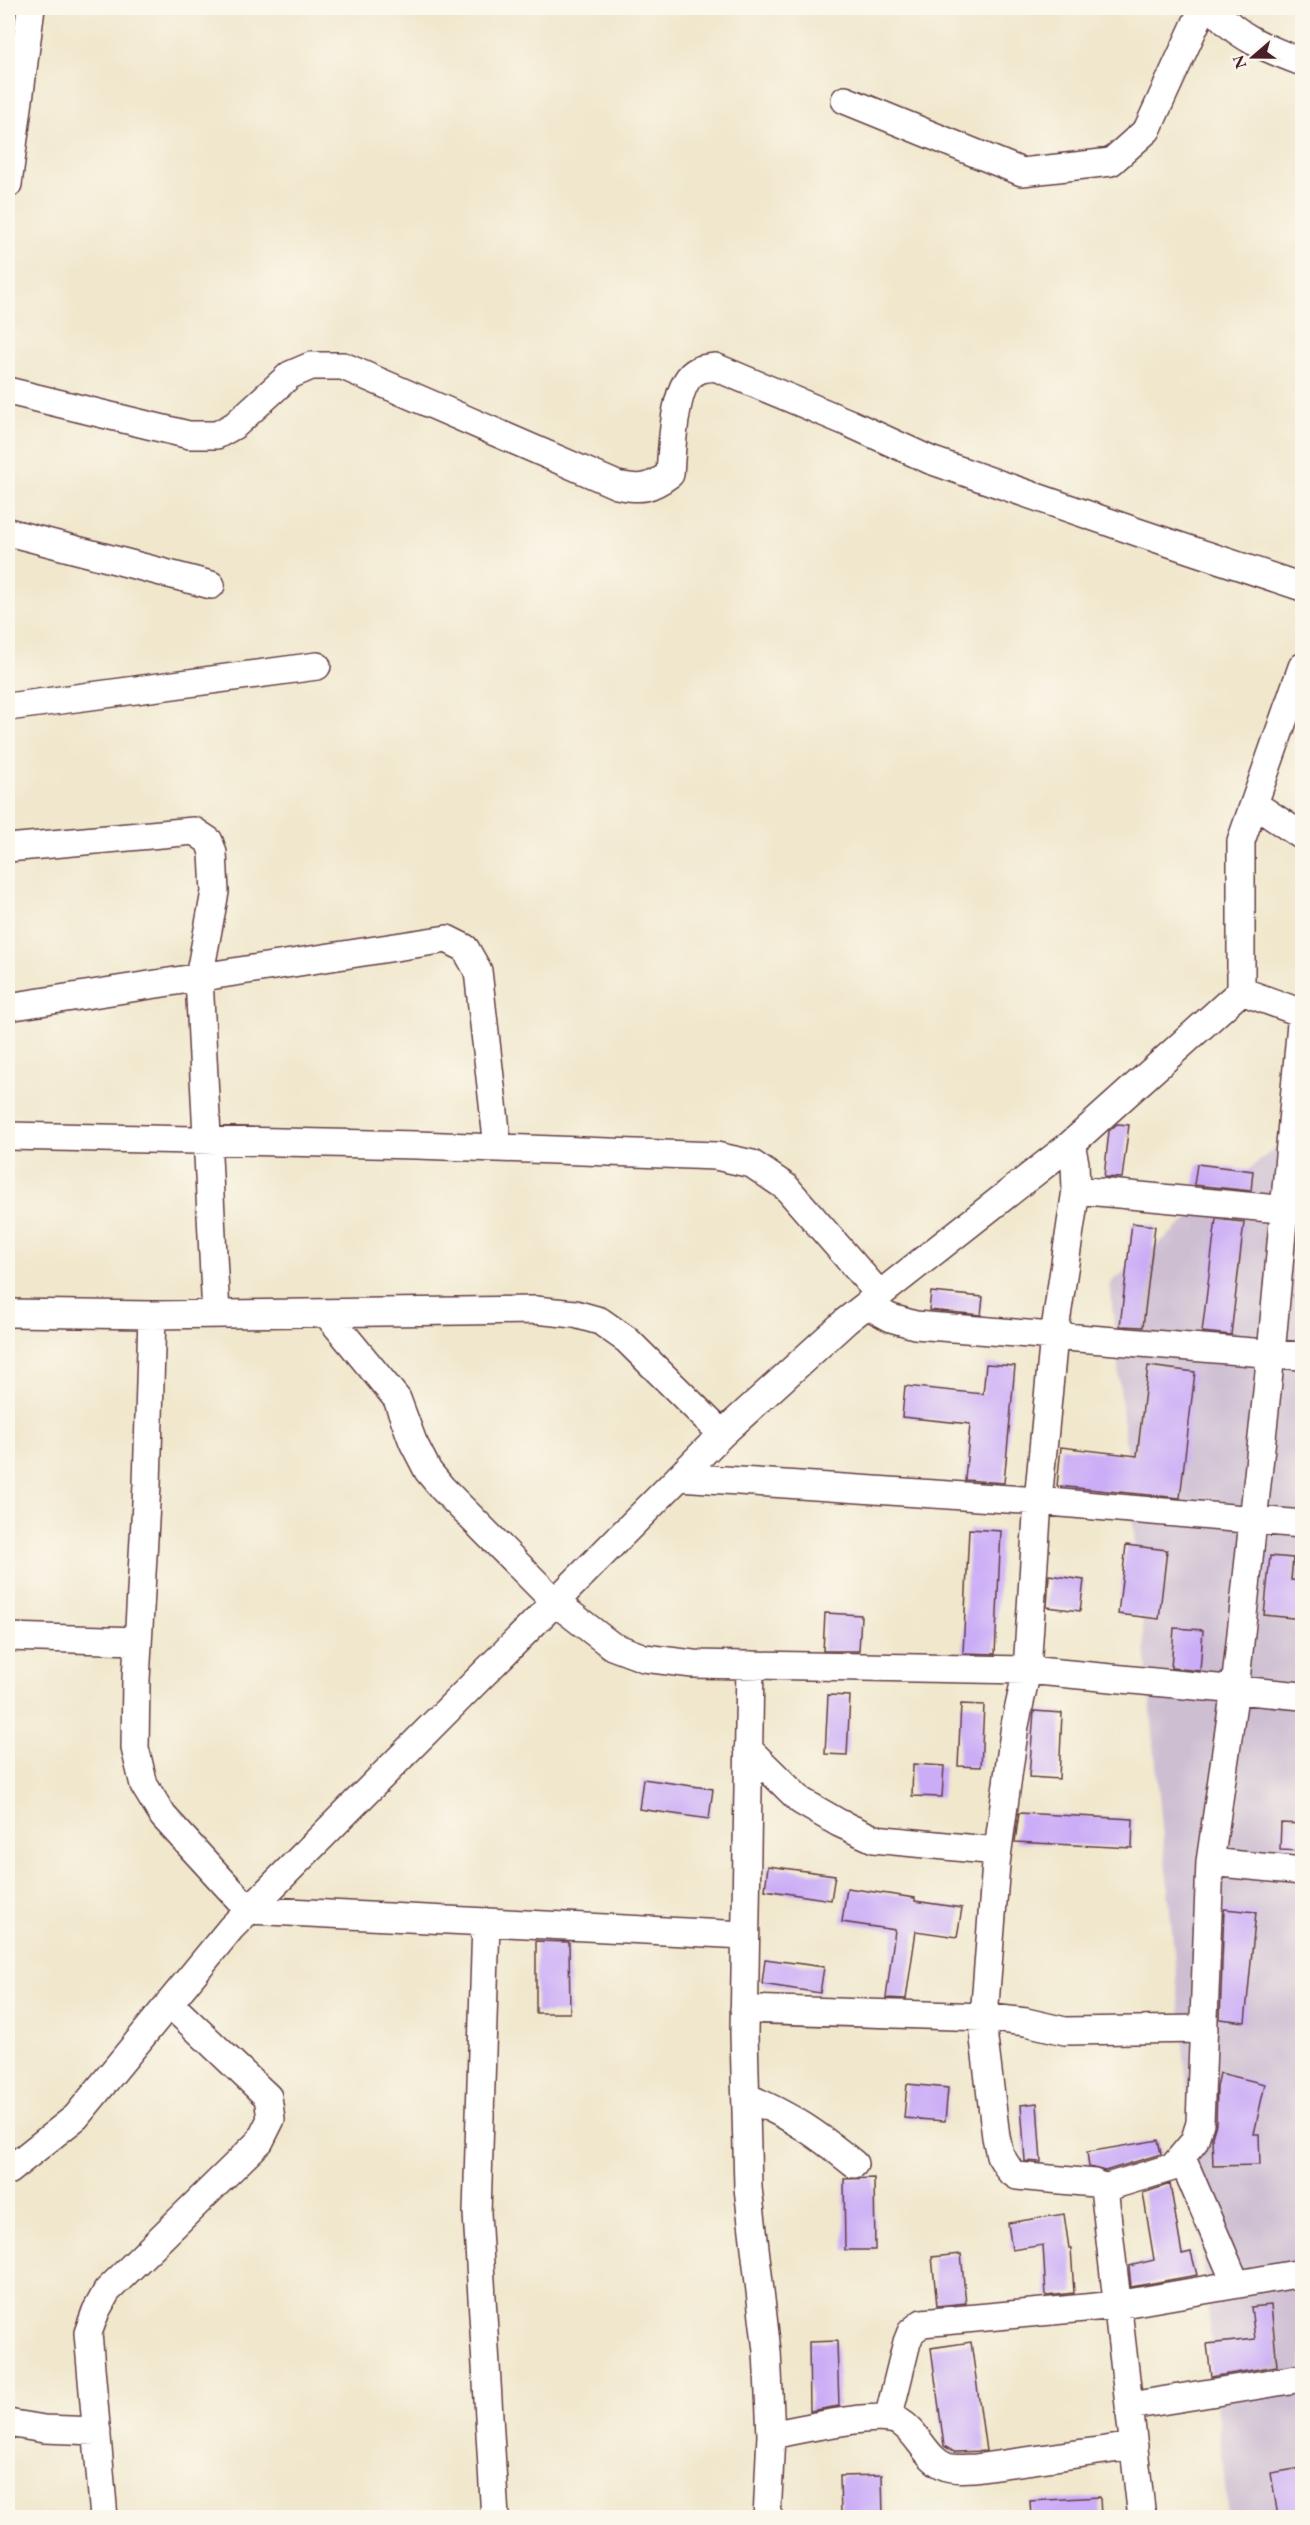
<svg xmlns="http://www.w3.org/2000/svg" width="1310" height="2525" font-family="'EB Garamond',serif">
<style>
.industrial{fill:#cdbed2}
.building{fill:#caacf7}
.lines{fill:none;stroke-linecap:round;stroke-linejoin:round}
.minor-casing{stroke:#633d43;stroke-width:30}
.minor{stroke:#fff;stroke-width:27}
</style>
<rect width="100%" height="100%" fill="#fbf7ec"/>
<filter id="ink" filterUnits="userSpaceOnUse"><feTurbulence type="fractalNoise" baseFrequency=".0167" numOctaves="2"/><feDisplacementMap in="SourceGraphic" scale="12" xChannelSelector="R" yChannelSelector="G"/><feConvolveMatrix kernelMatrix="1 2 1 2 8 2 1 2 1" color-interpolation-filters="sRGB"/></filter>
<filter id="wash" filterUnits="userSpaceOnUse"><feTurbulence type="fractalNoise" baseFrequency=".008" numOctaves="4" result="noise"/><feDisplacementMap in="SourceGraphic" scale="24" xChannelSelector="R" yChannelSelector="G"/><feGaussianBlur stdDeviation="1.35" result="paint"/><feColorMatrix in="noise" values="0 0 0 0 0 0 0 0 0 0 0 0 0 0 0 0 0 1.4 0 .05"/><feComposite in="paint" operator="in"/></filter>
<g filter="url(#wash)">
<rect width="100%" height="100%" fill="#f0e7cc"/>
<path class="industrial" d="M 1302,1126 L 1302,2517 L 1228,2517 L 1110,1283 Z"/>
<g id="blocks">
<path class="building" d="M 1117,1124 L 1129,1125 L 1122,1178 L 1104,1177 L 1109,1131 Z
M 1197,1164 L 1253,1171 L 1251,1191 L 1194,1185 Z
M 1216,1219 L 1244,1222 L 1231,1335 L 1202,1332 Z
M 1132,1223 L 1155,1226 L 1143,1327 L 1120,1326 Z
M 931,1292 L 983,1297 L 981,1315 L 929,1310 Z
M 986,1364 L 1015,1366 L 1004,1483 L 965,1480 L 970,1424 L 902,1417 L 905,1386 L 983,1394 Z
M 1148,1366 L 1195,1372 L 1180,1498 L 1057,1486 L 1061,1447 L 1137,1456 Z
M 969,1529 L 1001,1531 L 995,1654 L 963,1653 Z
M 1126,1545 L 1167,1550 L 1159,1619 L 1118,1614 Z
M 1270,1556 L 1293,1558 L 1291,1580 L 1302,1581 L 1302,1619 L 1264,1615 Z
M 1049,1575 L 1084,1580 L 1080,1611 L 1047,1607 Z
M 825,1613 L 861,1615 L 859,1651 L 823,1651 Z
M 1174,1628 L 1203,1630 L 1200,1671 L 1171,1668 Z
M 828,1695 L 850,1696 L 847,1755 L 825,1754 Z
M 961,1704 L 984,1705 L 981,1767 L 958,1766 Z
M 1034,1711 L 1062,1713 L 1059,1779 L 1029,1777 Z
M 913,1764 L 944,1766 L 942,1797 L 912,1796 Z
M 643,1779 L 713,1789 L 709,1819 L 639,1809 Z
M 1019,1813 L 1133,1819 L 1132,1848 L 1015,1842 Z
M 1281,1823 L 1302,1824 L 1302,1851 L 1280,1850 Z
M 768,1866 L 835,1875 L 831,1900 L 765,1890 Z
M 847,1888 L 915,1898 L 915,1901 L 962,1908 L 957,1937 L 916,1931 L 906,1999 L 886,1998 L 895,1930 L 842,1922 Z
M 1224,1909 L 1256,1912 L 1245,2022 L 1220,2019 Z
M 536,1941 L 569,1942 L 570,2013 L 536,2013 Z
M 765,1959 L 824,1967 L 820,1993 L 762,1984 Z
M 1220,2073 L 1265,2084 L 1254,2134 L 1259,2134 L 1260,2165 L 1213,2166 L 1212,2137 L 1216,2124 L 1217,2087 Z
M 907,2084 L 948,2088 L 945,2121 L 904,2118 Z
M 1037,2103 L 1041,2162 L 1025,2161 L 1021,2105 Z
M 1158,2140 L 1161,2154 L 1105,2171 L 1089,2167 L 1087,2152 Z
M 874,2178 L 875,2250 L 845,2250 L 844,2179 Z
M 1170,2184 L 1182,2254 L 1191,2252 L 1197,2275 L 1131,2287 L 1129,2266 L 1154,2260 L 1143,2193 Z
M 1064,2214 L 1069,2248 L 1071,2248 L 1074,2293 L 1046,2296 L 1043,2245 L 1012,2250 L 1008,2223 Z
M 961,2254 L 966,2303 L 937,2306 L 932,2257 Z
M 1271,2305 L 1277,2366 L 1211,2377 L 1207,2344 L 1255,2339 L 1251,2307 Z
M 837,2341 L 839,2406 L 810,2411 L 809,2342 Z
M 971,2342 L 986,2451 L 954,2452 L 944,2446 L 931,2348 Z
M 1302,2468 L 1302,2517 L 1278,2517 L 1271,2473 Z
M 882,2475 L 883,2517 L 841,2517 L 840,2476 Z
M 1100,2497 L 1101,2517 L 1031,2517 L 1030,2501 Z"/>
</g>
</g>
<g filter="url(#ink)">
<use href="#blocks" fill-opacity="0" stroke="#633d43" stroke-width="1.5"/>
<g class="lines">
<defs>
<path id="minor" d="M 1214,8 C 1235,37 1270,50 1302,62
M 845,100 L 1022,172 L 1111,162 L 1147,130 L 1203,8
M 8,184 L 31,8
M 8,391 L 189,435 L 217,435 L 235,425 L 290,375 L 311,366 L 343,366 L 617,485 C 641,490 650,489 670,474 C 672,451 673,382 697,371 C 701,368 710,368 715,367 L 849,423 L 930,460 L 1140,533 L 1302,587
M 8,532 L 211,585
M 8,707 L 317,666
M 1254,804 L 1302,836
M 8,848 L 194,831 L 209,841 L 213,853 L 215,892 L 199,978 L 216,1314
M 1241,991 L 1302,1013
M 8,1007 L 447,939 L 465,948 L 478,971 L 498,1148
M 8,1136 L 417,1145 L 716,1156 L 752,1164 L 786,1187 L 880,1295
M 1071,1144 L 1075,1163 L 1076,1190 L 1054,1336 L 1038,1501 L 1027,1670 L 1015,1725 L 996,1864 L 984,2017 L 984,2039 L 996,2137 L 1000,2155 L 1010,2171 L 1017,2176 L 1094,2183 L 1104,2188 L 1142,2518
M 1076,1190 L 1301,1211
M 867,1305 L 891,1318 L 915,1325 L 1302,1356
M 8,1313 L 152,1315 L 535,1310 L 575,1314 L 600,1321 L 627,1340 L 722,1434
M 326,1313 L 397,1399 L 413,1442 L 428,1471 L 442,1488 L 555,1602 L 612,1646 L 644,1658 L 693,1664 L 1027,1670 L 1302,1696
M 152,1315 L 147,1485 L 136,1680 L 135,1748 L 144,1785 L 163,1816 L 249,1910 L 745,1935
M 679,1477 L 1038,1501 L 1302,1524
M 8,1637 L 138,1641
M 750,1665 L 744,2034 L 748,2188 L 767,2351 L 771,2435 L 767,2518
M 748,1749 L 801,1801 L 839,1823 L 874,1839 L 997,1851
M 1210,1862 L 1302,1871
M 486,1922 L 477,2213 L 495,2518
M 744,2009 L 984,2017 L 1026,2022 L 1065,2031 L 1204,2029
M 746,2097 C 790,2115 817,2134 854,2164
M 1182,2158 L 1236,2284
M 8,2171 L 76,2117 L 231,1928 L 722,1434 L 846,1321 L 1071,1144 L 1241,991 L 1241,841 L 1302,667
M 1104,2188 L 1173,2167 L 1194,2142 L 1200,2123 L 1210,1862 L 1235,1689 L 1271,1354 L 1302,1012
M 1130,2406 L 1302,2378
M 888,2419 L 907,2342 L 911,2332 L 922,2323 L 1117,2305 L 1302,2273
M 8,2423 L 44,2429 L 97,2431
M 771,2435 C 799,2430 877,2410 900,2422 C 919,2433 926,2460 947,2467 C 955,2470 967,2468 975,2468 L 1134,2446
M 104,2518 L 88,2333 L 96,2311 L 107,2291 L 260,2141 L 271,2119 L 268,2097 L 169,2003"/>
</defs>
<use href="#minor" class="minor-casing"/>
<use href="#minor" class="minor"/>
</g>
</g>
<rect width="1310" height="2525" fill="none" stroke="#fbf7ec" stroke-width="30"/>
<g transform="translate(1253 57) rotate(250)" stroke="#fbf7ec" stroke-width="4.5" paint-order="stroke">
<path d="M0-4.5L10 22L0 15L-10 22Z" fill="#4a1f2b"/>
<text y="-9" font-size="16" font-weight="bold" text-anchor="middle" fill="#4a1f2b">N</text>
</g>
</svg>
